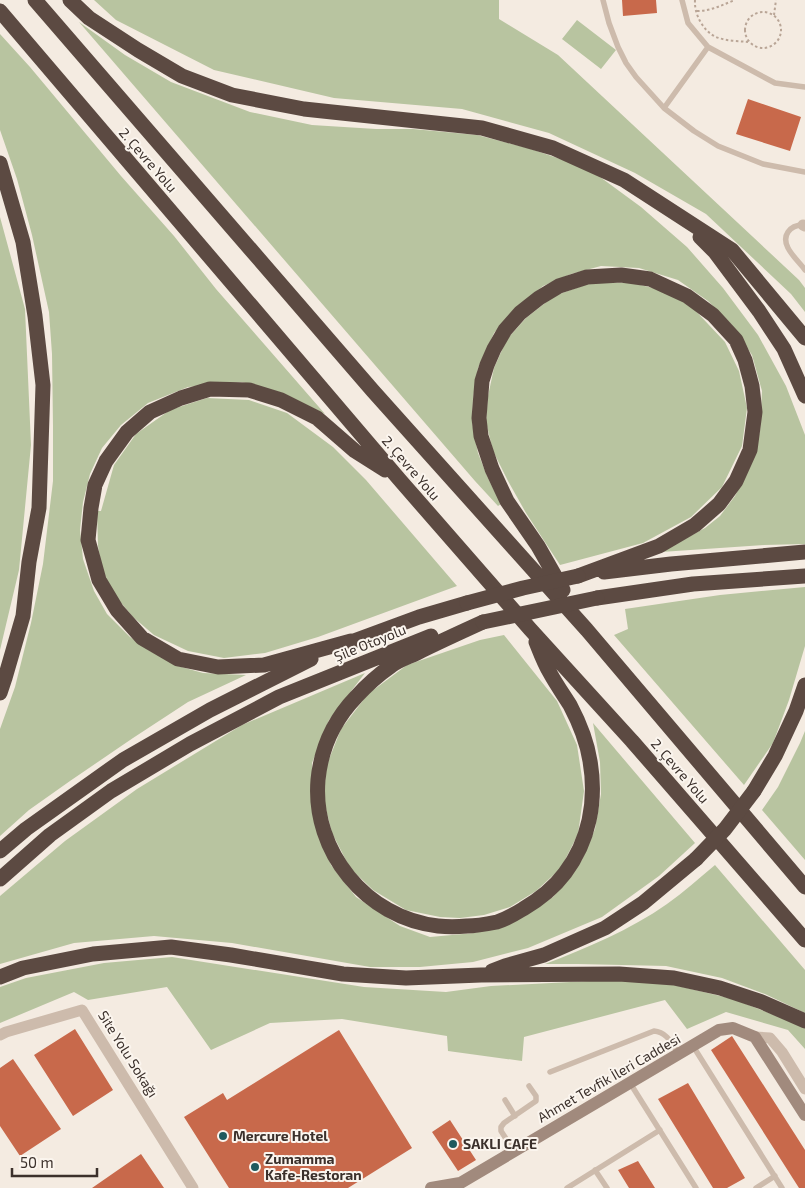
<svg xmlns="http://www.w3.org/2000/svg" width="805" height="1188" font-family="'Exo 2',sans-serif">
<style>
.green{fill:#b8c4a0}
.building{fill:#c8694b}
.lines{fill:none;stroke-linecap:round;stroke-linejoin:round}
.path{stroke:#b9a596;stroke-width:2;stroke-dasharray:2.5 2.5;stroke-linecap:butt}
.lane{stroke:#cdbbac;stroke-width:5.5}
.street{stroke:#cdbbac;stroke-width:11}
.secondary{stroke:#a18a7d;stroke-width:12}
.highway{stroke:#5c4a42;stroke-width:15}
.highway-bridge{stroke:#5c4a42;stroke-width:15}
.poi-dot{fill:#1f5a5e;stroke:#fbf5ee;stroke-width:2}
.labels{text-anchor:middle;stroke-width:4;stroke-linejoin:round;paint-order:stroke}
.street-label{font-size:14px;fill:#3b302b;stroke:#fbf5ee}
.poi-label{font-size:14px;font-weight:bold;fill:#3b302b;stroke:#fbf5ee;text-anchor:start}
</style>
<rect width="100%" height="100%" fill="#f4ebe1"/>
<path class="green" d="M 94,0 L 499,0 L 499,19 L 558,55 L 799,280 L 805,288 L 805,312 L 791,294 L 706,214 L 635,173 L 549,133 L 462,109 L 334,98 L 214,70 L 116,20 Z
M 577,20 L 616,50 L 601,69 L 562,39 Z
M 79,22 L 125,55 L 171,82 L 250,112 L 312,125 L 376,129 L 413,129 L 477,135 L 528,148 L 566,161 L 596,174 L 641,207 L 687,247 L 723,288 L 758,335 L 786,386 L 805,435 L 805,544 L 764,545 L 661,552 L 705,528 L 720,516 L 735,496 L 749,469 L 760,431 L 762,391 L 752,355 L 732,325 L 708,301 L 678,280 L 639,268 L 601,266 L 571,274 L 543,286 L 515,309 L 494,333 L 478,368 L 473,398 L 472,423 L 478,453 L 487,476 L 501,504 L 498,506 L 475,481 Z
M 0,34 L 30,67 L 121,176 L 174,236 L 216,289 L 325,414 L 279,392 L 242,382 L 188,387 L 148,403 L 121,425 L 102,448 L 90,474 L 83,502 L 80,530 L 83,559 L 94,591 L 107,614 L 130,637 L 150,651 L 178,666 L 203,673 L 246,675 L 188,702 L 133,738 L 70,781 L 29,810 L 0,836 L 0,729 L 15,687 L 31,623 L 43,564 L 53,481 L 53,426 L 52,354 L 49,312 L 32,235 L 17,179 L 0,130 Z
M 0,217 L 25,309 L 31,445 L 19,570 L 0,650 Z
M 593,282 L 632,283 L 666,291 L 692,307 L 725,342 L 739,371 L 747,408 L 742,446 L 722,487 L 691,517 L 643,543 L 560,565 L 526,513 L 508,481 L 493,451 L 486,422 L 488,396 L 494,368 L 507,339 L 526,318 L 554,296 Z
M 207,398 L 249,400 L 287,413 L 333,447 L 366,480 L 457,586 L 318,637 L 265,653 L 224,658 L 188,651 L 154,635 L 133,617 L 112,592 L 102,569 L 98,546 L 97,511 L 101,511 L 114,465 L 136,434 L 170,410 Z
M 805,587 L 805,646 L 789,700 L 773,743 L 744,785 L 614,635 L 628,629 L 625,609 L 720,595 Z
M 504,635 L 557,701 L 577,745 L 584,791 L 578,834 L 561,868 L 536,891 L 510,907 L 484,915 L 460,918 L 440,917 L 406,910 L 373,890 L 350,868 L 332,833 L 324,801 L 326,767 L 341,729 L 368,694 L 407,665 L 480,640 Z
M 365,673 L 329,720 L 312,763 L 312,810 L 331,865 L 356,897 L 400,926 L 430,937 L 474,933 L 512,923 L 553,897 L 582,860 L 595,829 L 601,794 L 600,762 L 593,723 L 695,843 L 659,876 L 602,917 L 528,948 L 473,962 L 420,967 L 370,967 L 232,943 L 154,936 L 74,943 L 0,964 L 0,896 L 65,841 L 137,789 L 242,725 Z
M 805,731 L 805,860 L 762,810 L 778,787 L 800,743 Z
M 715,865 L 805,970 L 805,1013 L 765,994 L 722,978 L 666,966 L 578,964 L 545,964 C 587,948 630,930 667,904 C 684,892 699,878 715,865 Z
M 172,957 L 364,987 L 446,992 L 491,986 L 609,980 L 670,984 L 733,999 L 805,1027 L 805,1049 L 788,1030 L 726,1012 L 687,1029 L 665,1000 L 524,1037 L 522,1061 L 448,1051 L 447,1036 L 342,1019 L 270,1023 L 211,1050 L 167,987 L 88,1000 L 74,992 L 0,1023 L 0,987 L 26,978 L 104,963 Z"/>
<path class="building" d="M 622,0 L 656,0 L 657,13 L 623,16 Z
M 748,99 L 801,117 L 790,151 L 736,134 Z
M 75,1029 L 113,1090 L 73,1116 L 34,1055 Z
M 339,1030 L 412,1148 L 348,1188 L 229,1188 L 184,1117 L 223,1093 L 227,1100 Z
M 732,1036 L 805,1150 L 805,1188 L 799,1188 L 711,1050 Z
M 13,1059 L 61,1129 L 20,1156 L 0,1126 L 0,1068 Z
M 688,1083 L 745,1178 L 727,1188 L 713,1188 L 658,1099 Z
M 450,1120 L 476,1160 L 458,1171 L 432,1132 Z
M 141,1154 L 164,1188 L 92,1188 Z
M 638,1161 L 655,1188 L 629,1188 L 618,1170 Z"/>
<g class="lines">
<path class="path" d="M 695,0 C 694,14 703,31 716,37 C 726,41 738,41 748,42
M 697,11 C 711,11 722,5 735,0
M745 30a18 18 0 1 1 36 0a18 18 0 1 1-36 0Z
M 774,15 L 776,0"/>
<path class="lane" d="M 603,0 L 609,23 L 618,47 L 626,63 L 636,77 L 664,108 L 694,131 L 718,146 L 763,164 L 805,172
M 682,0 L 688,23 L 708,47 L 775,83 L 805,87
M 664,108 L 708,47
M 803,225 C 797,225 792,226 788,232 C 779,245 798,260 805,270
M 693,1046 L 782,1188
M 550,1072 L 654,1031 C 667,1032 672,1044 679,1054
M 630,1083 L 696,1188
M 505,1100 L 515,1116
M 514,1151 L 501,1131 L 501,1127 L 504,1123 L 536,1101 L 536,1096 L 529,1086
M 595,1170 L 607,1188
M 567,1188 L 660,1130
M 756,1188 L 775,1176"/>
<path class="street" d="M 803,225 L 805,226
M 0,1035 L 6,1032 L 82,1010 L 193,1188
M 755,1037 L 770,1038 L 782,1052 L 805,1089"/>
<path class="secondary" d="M 431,1188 L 460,1183
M 452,1188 L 719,1030 L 733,1028 L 755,1037 L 805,1115"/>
<path class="highway" d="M 35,0 L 373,391 L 587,630 L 805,887
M 70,0 L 89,18 L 138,50 L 182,76 L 232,95 L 304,109 L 482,128 L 553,148 L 624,180 L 732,250 L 805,338
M 0,11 L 399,479 L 530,629 L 632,741 L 805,940
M 0,163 L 23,242 L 35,316 L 43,385 L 39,508 L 29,562 L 23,616 L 5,678 L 0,693
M 700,237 L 715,252 L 759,311 L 784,349 L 805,396
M 604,572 L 671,564 L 805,552
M 563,590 L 538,546 L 507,501 L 492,469 L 481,436 L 479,418 L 482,381 L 487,365 L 494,349 L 505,330 L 520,313 L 539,298 L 559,286 L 587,277 L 621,275 L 650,279 L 687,296 L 713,315 L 736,340 L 745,360 L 752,386 L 755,412 L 750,450 L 736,481 L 719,504 L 695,525 L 659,546 L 578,576
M 597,598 L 693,584 L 805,576
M 483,622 C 461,632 439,642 417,653 C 409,657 399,660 391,666 C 378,675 366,686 356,697 C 334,720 321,749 318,780 C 312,851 366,918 438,926 C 447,927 457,927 467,926 C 477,926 487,924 497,922 C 506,919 515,914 523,909 C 540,899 553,889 565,873 C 589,841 597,801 590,761 C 587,742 579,722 570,705 C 563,694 556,684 550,673 C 544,663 540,652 536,642
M 351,641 L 264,665 L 218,667 L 178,659 L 142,638 L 117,610 L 99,580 L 88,540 L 91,508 L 95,485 L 106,461 L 127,432 L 150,412 L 181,398 L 210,389 L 249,390 L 281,400 L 317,418 L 355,451 L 385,470
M 343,645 L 419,617 L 467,603
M 754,791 L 775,756 L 796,711 L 805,685
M 0,851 L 26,829 L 123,760 L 210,710 L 311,659
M 0,879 L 50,835 L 111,791 L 190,744 L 279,697 L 431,636
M 492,971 L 505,966 L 544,955 L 605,928 L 643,903 L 696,859
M 0,977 L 23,968 L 93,954 L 171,947 L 231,955 L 343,974 L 406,978 L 481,975 L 619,974 L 674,978 L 720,988 L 762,1002 L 805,1021"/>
<path class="highway-bridge" d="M 467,603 L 523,588 L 578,576
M 483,622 L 597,598
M 696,859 L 725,829 L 754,791"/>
</g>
<g class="poi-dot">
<circle cx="223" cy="1136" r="5"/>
<circle cx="453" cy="1144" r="5"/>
<circle cx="255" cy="1167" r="5"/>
</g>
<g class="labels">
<g class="street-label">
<text transform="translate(148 160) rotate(49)" y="5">2. Çevre Yolu</text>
<text transform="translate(411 468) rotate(49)" y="5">2. Çevre Yolu</text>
<text transform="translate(370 643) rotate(-22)" y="5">Şile Otoyolu</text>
<text transform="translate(680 771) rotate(49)" y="5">2. Çevre Yolu</text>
<text transform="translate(128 1054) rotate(58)" y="5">Site Yolu Sokağı</text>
<text transform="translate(609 1078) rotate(-30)" y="5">Ahmet Tevfik İleri Caddesi</text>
</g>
<g class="poi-label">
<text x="233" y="1141">Mercure Hotel</text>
<text x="463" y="1149">SAKLI CAFE</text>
<text x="265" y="1164">Zumamma<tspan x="265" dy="16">Kafe-Restoran</tspan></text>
</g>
</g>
<path d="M12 1168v8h85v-8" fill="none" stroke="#3b302b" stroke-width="2.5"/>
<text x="20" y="1168" font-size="15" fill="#3b302b" stroke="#fbf5ee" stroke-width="4" paint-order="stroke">50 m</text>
</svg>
